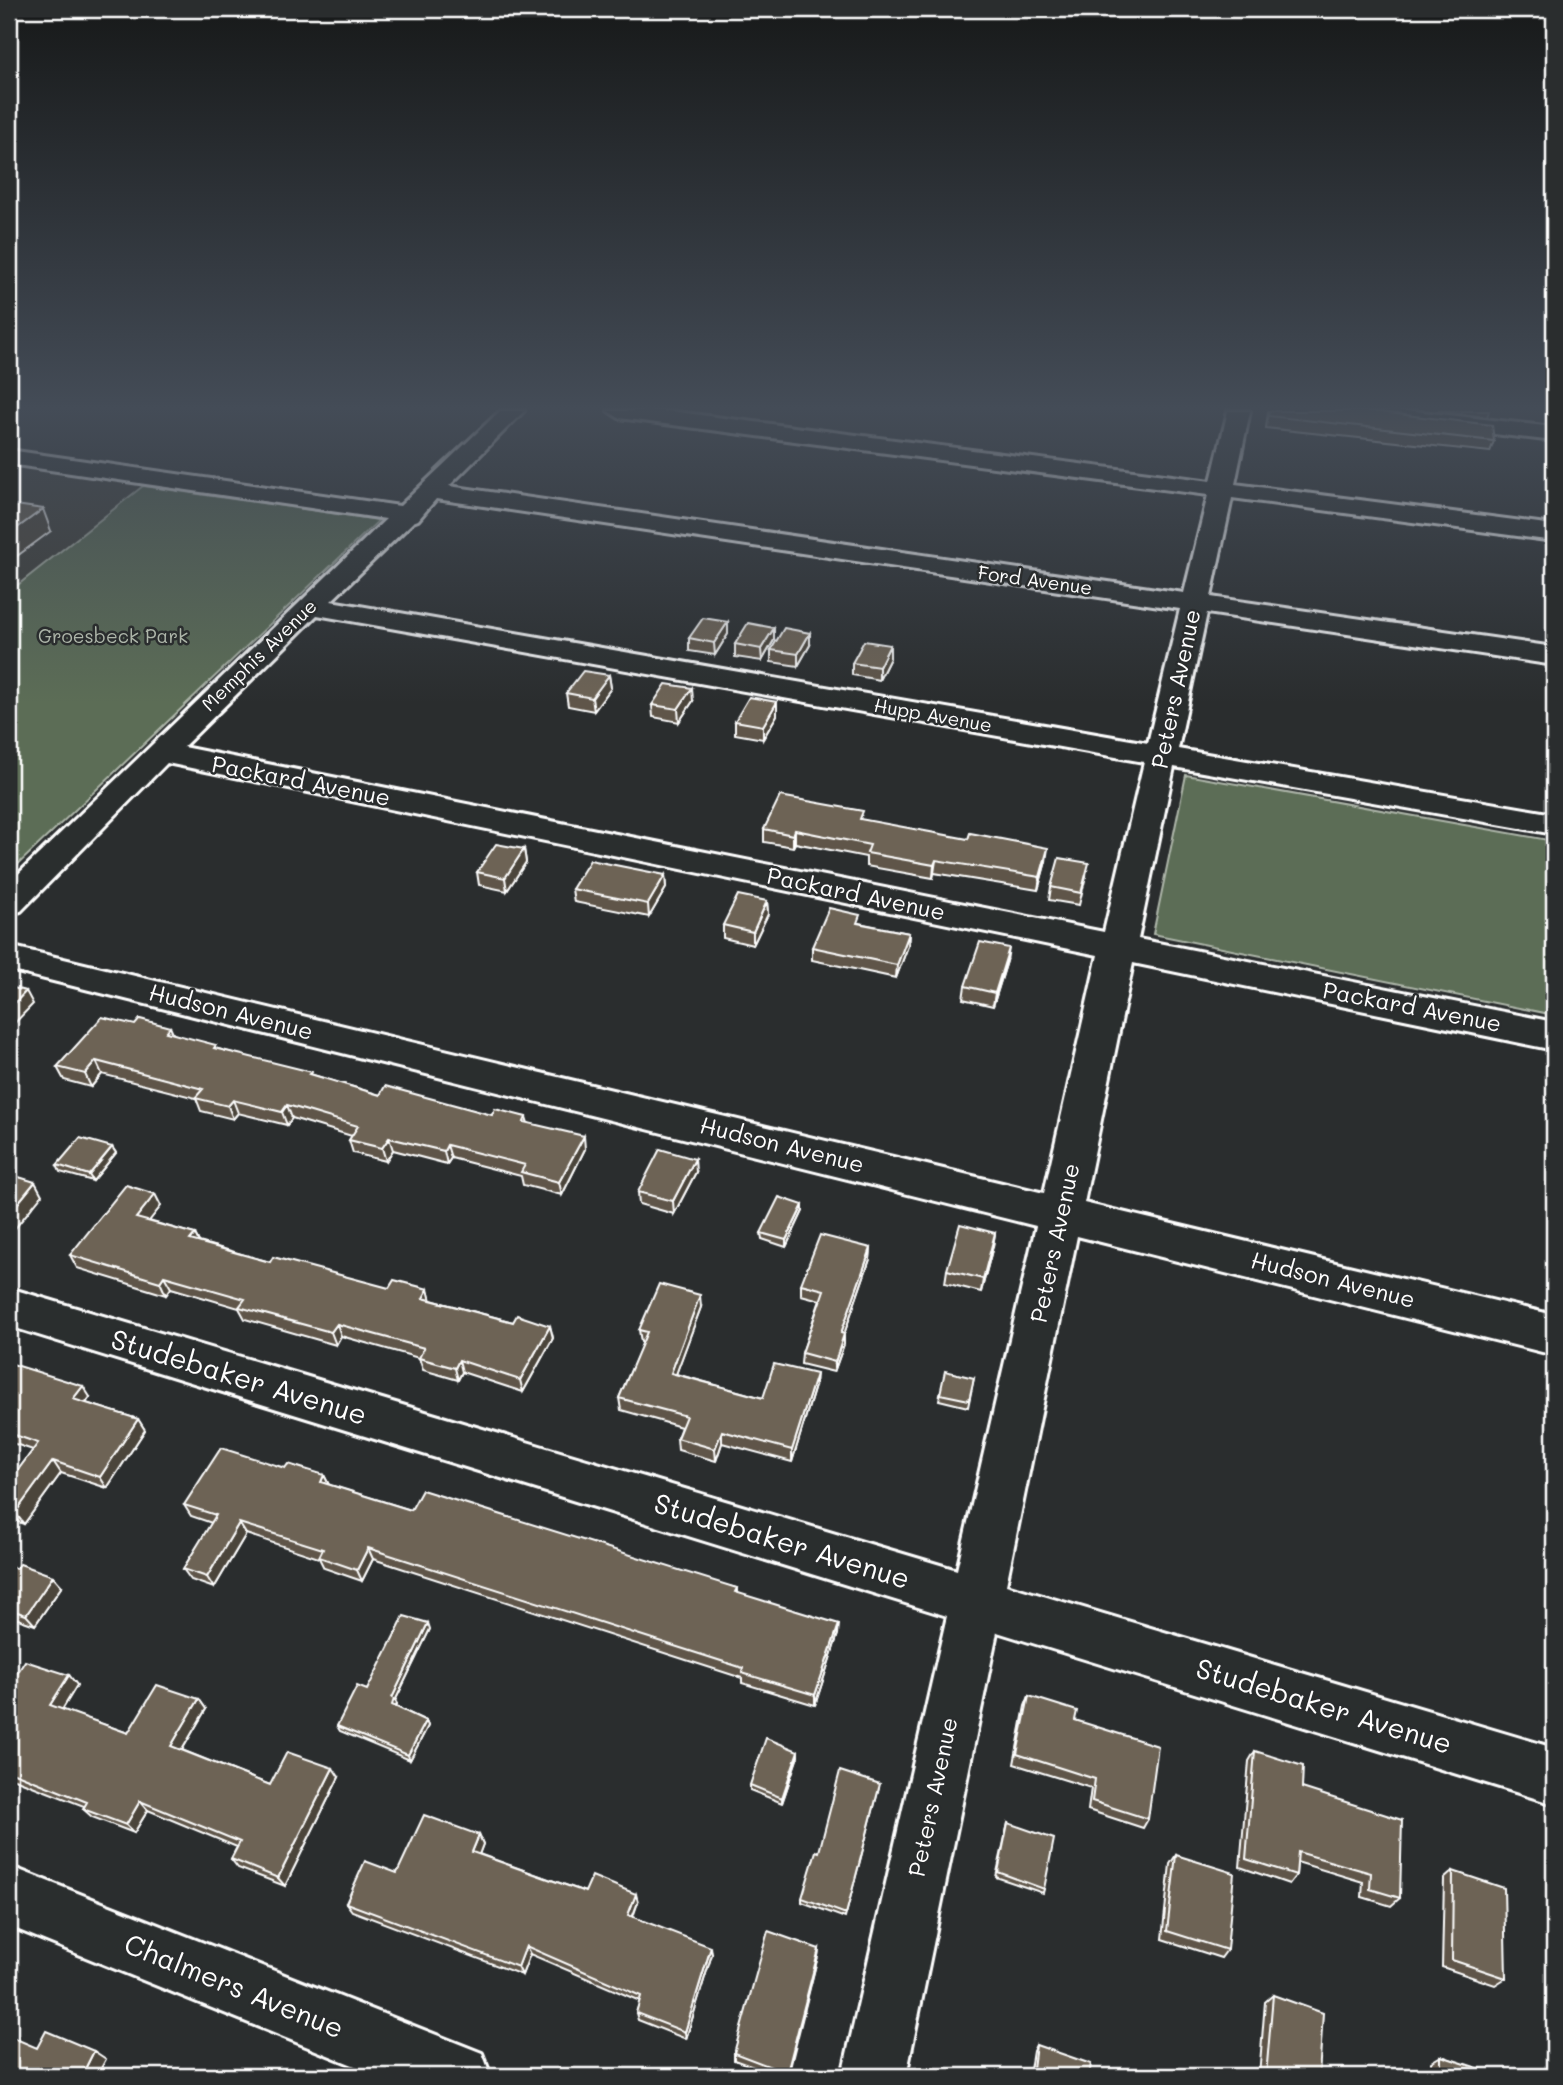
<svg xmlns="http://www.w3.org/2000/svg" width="1563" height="2085" font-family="Mali,sans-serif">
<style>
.built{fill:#3e3d39}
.green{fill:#5c6d56;stroke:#aeb6aa;stroke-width:2}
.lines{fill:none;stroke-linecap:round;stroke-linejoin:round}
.minor-casing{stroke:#fff;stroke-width:6}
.minor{fill:#2a2d2e;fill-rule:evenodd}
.wall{fill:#5e5548;stroke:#fff;stroke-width:2}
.shaded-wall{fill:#4c453b;stroke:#fff;stroke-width:2}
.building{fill:#6d6354;stroke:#fff;stroke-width:2}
.labels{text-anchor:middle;stroke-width:5;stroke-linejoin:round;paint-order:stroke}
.far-street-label{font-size:19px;fill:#fff;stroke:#2a2d2e}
.far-park-label{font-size:19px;fill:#aeb6aa;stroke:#2a2d2e}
.street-label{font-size:23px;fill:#fff;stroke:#2a2d2e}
.near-street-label{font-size:28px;fill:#fff;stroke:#2a2d2e}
</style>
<rect width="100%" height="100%" fill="#2a2d2e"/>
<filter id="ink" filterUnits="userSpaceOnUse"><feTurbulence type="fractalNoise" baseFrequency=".0143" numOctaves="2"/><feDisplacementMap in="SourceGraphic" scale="14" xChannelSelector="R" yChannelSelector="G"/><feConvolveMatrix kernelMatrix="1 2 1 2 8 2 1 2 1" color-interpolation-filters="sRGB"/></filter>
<g filter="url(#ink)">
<path class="built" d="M 9,467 L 143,486 L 9,592 Z"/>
<path class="green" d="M 143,486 L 379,520 L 9,873 L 9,592 Z
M 1186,775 L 1554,841 L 1554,1015 L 1153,934 Z"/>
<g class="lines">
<defs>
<path id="minor" d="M 500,411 L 524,411 L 449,486 L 1184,593 L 1208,495 L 619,418 L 608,411 L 670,411 L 1211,481 L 1228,411 L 1250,411 L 1235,484 L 1554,525 L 1554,541 L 1232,498 L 1211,597 L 1554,647 L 1554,665 L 1207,613 L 1178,749 L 1554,814 L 1554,834 L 1174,767 L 1138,939 L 1554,1022 L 1554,1050 L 1133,963 L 1084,1203 L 1554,1315 L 1554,1355 L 1077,1236 L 1006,1585 L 1554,1748 L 1554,1804 L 997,1632 L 906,2076 L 842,2076 L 947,1616 L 9,1326 L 9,1288 L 957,1570 L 1036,1226 L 9,970 L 9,946 L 1044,1193 L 1098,955 L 167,763 L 21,911 L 9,914 L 9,883 L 386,519 L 9,464 L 9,450 L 400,506 ZM 436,499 L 1180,609 L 1148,743 L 331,601 L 413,522 L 418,520 ZM 317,615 L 1144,762 L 1104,932 L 183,747 Z
M 1347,411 L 1414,411 L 1554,427 L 1554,441 L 1358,418 L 1350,416 Z
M 9,1866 L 482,2053 L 491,2076 L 380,2076 L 9,1926 Z"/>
</defs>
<use href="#minor" class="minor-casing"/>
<use href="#minor" class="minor"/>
</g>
<path class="wall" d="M 1268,411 L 1371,411 L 1494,441 L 1490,452 L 1266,428 Z
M 1435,411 L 1489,411 L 1487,417 Z
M 728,622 L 728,634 L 715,655 L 689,651 L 689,638 Z
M 774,628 L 774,640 L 762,661 L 735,657 L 735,644 Z
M 810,645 L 798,666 L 771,662 L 771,650 Z
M 890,645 L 890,658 L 879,680 L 852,675 L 852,663 Z
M 609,675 L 611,688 L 594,711 L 568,706 L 566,693 Z
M 693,701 L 679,722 L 653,717 L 652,705 Z
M 777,702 L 777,715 L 763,739 L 735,734 L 735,721 Z
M 863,820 L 1046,861 L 1038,890 L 934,873 L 933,878 L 866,866 L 866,857 L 795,843 L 793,847 L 764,842 L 764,829 Z
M 524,849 L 526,862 L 507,891 L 479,885 L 477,872 Z
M 665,875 L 666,888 L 649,917 L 574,902 L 572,889 Z
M 1086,876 L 1079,905 L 1049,900 L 1051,887 Z
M 767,901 L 768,914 L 753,945 L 723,938 L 723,925 Z
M 859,923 L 909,933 L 908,946 L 896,978 L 812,960 L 812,947 Z
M 1007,961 L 993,1006 L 963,999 L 965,986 Z
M 173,1034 L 218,1049 L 313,1075 L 380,1095 L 492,1115 L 526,1117 L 528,1123 L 585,1149 L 562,1195 L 523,1185 L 521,1176 L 451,1158 L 447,1164 L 393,1150 L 386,1161 L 353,1153 L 349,1140 L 352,1136 L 292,1118 L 287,1125 L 238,1113 L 233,1119 L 201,1111 L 196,1098 L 102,1074 L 91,1087 L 64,1080 L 57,1067 Z
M 112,1147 L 116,1153 L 93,1181 L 60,1172 L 57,1165 Z
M 696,1172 L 674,1214 L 639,1204 L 638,1192 Z
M 803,1205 L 803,1211 L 786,1247 L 762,1239 L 761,1233 Z
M 161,1206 L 149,1221 L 195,1234 L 199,1242 L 270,1262 L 431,1300 L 513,1322 L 550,1326 L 553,1338 L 523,1392 L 462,1372 L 458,1380 L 423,1370 L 419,1358 L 341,1336 L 336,1345 L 245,1319 L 239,1308 L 171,1288 L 166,1295 L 77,1268 L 70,1255 Z
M 995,1233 L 993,1246 L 981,1292 L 945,1283 L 947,1270 Z
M 871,1248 L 870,1259 L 844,1334 L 844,1344 L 834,1372 L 801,1364 L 802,1353 L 820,1300 L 801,1295 L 801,1284 Z
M 701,1307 L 676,1374 L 763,1398 L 815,1386 L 792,1462 L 722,1443 L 716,1461 L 678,1450 L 677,1438 L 681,1427 L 621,1410 L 619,1398 L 643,1343 L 641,1342 L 639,1330 Z
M 9,1363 L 90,1397 L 86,1403 L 138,1419 L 145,1430 L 107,1488 L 61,1473 L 24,1524 L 9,1519 L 9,1482 L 33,1450 L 9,1442 Z
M 974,1378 L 968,1407 L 939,1400 L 940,1394 Z
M 324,1475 L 329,1485 L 411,1510 L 737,1588 L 737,1593 L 838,1634 L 815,1705 L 742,1683 L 742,1678 L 373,1559 L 362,1581 L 324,1568 L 319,1558 L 246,1534 L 214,1588 L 191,1580 L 183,1569 L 212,1523 L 191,1516 L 184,1505 Z
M 9,1566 L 62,1586 L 35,1625 L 9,1616 Z
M 430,1629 L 395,1701 L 397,1704 L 396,1707 L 426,1721 L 428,1726 L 410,1760 L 340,1731 L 337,1726 L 367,1690 Z
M 69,1675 L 77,1685 L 62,1710 L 128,1733 L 199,1699 L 206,1709 L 182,1750 L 270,1785 L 339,1777 L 285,1886 L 238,1868 L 231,1859 L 237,1847 L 148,1810 L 134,1833 L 92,1817 L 83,1809 L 84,1806 L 9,1777 L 9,1686 Z
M 1029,1696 L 1075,1720 L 1148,1819 L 1143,1828 L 1088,1810 L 1091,1788 L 1014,1764 L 1025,1706 Z
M 798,1751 L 798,1756 L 782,1803 L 750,1790 L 750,1785 Z
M 1255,1751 L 1302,1788 L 1400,1898 L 1391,1906 L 1362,1897 L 1363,1882 L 1297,1862 L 1296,1875 L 1289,1884 L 1240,1867 L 1249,1761 Z
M 879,1788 L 845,1918 L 802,1902 L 802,1898 Z
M 1008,1823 L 1044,1889 L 1043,1893 L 996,1877 Z
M 479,1835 L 483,1844 L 479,1854 L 585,1892 L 638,1902 L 633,1917 L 712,1954 L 686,2039 L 638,2020 L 636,2013 L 640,2001 L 530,1954 L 522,1975 L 352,1911 L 346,1903 L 397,1873 Z
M 1176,1855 L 1227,1950 L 1221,1958 L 1162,1939 L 1170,1864 Z
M 1453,1871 L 1506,1978 L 1495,1985 L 1442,1967 L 1444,1879 Z
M 819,1949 L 818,1956 L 788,2076 L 779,2076 L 734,2060 L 734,2053 Z
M 1273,1995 L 1319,2076 L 1259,2076 L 1265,2002 Z
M 1036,2045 L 1089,2076 L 1029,2076 L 1033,2051 Z
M 1441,2056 L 1496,2076 L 1431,2076 L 1431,2062 Z"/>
<path class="shaded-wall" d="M 43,509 L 51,531 L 9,562 L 9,534 Z
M 728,622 L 728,634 L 715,655 L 714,643 Z
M 774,628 L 774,640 L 762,661 L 761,649 Z
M 810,633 L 810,645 L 798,666 L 798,654 Z
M 890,645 L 890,658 L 879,680 L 879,667 Z
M 609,675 L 611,688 L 594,711 L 592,698 Z
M 692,688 L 693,701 L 679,722 L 678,709 Z
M 777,702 L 777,715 L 763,739 L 763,726 Z
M 795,830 L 795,843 L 793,847 L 793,835 Z
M 1048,848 L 1046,861 L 1038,890 L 1040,877 Z
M 524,849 L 526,862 L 507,891 L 505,878 Z
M 936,860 L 934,873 L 933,878 L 934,865 Z
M 665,875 L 666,888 L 649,917 L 648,904 Z
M 767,901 L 768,914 L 753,945 L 753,932 Z
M 909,933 L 908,946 L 896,978 L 897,965 Z
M 1009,948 L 1007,961 L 993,1006 L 995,993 Z
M 26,991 L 33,1004 L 9,1029 L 9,1009 Z
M 170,1027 L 176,1040 L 166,1032 Z
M 96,1061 L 102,1074 L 91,1087 L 85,1074 Z
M 233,1100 L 238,1113 L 233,1119 L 228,1106 Z
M 287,1105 L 292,1118 L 287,1125 L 282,1112 Z
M 584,1136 L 585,1149 L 562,1195 L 559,1182 Z
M 389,1138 L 393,1150 L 386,1161 L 382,1148 Z
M 447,1145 L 451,1158 L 447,1164 L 444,1151 Z
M 112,1147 L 116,1153 L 93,1181 L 89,1175 Z
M 695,1159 L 696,1172 L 674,1214 L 673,1201 Z
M 35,1182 L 42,1195 L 9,1236 L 9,1214 Z
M 155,1194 L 161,1206 L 142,1230 L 136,1218 Z
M 803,1205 L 803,1211 L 786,1247 L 786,1240 Z
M 995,1233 L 993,1246 L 981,1292 L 983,1279 Z
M 195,1234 L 201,1246 L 190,1240 Z
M 871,1248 L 870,1259 L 841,1343 L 841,1333 Z
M 164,1276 L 171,1288 L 166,1295 L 160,1282 Z
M 428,1289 L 431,1301 L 423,1298 Z
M 700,1295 L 701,1307 L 672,1385 L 671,1373 Z
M 337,1324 L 341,1336 L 336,1345 L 331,1332 Z
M 550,1326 L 553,1338 L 523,1392 L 520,1380 Z
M 844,1334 L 844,1344 L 834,1372 L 835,1362 Z
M 459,1360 L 462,1372 L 458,1380 L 455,1368 Z
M 816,1374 L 815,1386 L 792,1462 L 792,1450 Z
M 83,1386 L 90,1397 L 81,1410 L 73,1399 Z
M 138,1419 L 145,1430 L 107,1488 L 100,1477 Z
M 722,1431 L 722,1443 L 716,1461 L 715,1449 Z
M 53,1461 L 61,1473 L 24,1524 L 15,1513 Z
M 324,1475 L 330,1487 L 321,1482 Z
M 239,1523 L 246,1534 L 214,1588 L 207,1577 Z
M 368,1548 L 373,1559 L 362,1581 L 357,1570 Z
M 53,1576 L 62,1586 L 35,1625 L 26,1615 Z
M 428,1623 L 430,1629 L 395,1701 L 397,1704 L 394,1710 L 392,1705 L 392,1698 Z
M 839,1624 L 838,1634 L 815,1705 L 815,1695 Z
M 69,1675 L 77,1685 L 59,1715 L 50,1705 Z
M 199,1699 L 206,1709 L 179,1755 L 171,1746 Z
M 426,1721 L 428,1726 L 410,1760 L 408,1755 Z
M 798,1751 L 798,1756 L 782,1803 L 782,1798 Z
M 333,1768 L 339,1777 L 285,1886 L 278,1878 Z
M 140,1801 L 148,1810 L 134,1833 L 126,1825 Z
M 479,1835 L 483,1844 L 477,1860 L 472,1852 Z
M 636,1894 L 638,1902 L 630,1923 L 628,1915 Z
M 526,1946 L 530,1954 L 522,1975 L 518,1967 Z
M 711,1947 L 712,1954 L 686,2039 L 685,2032 Z
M 819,1949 L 818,1956 L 787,2076 L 787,2073 Z
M 94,2051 L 106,2059 L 97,2076 L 85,2069 Z"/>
<path class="building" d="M 1269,411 L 1371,411 L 1492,425 L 1494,441 L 1268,416 Z
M 9,504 L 43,509 L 9,534 Z
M 703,618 L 728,622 L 714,643 L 689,638 Z
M 748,623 L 774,628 L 761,649 L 735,644 Z
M 784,628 L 810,633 L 798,654 L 771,650 Z
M 864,641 L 890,645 L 879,667 L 852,663 Z
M 583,671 L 609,675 L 592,698 L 566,693 Z
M 666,684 L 692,688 L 678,709 L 652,705 Z
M 749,697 L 777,702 L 763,726 L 735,721 Z
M 780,796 L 863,811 L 860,819 L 968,839 L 970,833 L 1048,848 L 1040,877 L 936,860 L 934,865 L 867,853 L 870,845 L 795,830 L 793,835 L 764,829 Z
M 496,844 L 524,849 L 505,878 L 477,872 Z
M 1059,858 L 1089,863 L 1081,893 L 1051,887 Z
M 590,860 L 665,875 L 648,904 L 572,889 Z
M 738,895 L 767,901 L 753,932 L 723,925 Z
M 829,908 L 860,915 L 857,923 L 909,933 L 897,965 L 812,947 Z
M 980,942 L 1009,948 L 995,993 L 965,986 Z
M 9,987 L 26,991 L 9,1009 Z
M 102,1017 L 135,1025 L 140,1019 L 170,1027 L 166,1032 L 216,1045 L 214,1048 L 312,1072 L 310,1074 L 380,1095 L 385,1086 L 492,1115 L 495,1109 L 526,1117 L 524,1122 L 584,1136 L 559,1182 L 521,1172 L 525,1165 L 447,1145 L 444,1151 L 389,1138 L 382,1148 L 349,1140 L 358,1126 L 287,1105 L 282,1112 L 233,1100 L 228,1106 L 195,1098 L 203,1089 L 96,1061 L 85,1074 L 57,1067 Z
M 80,1138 L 112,1147 L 89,1175 L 57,1165 Z
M 660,1149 L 695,1159 L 673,1201 L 638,1192 Z
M 9,1174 L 35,1182 L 9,1214 Z
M 126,1185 L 155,1194 L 136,1218 L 195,1234 L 190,1240 L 270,1262 L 273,1257 L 389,1288 L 394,1280 L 428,1289 L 423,1298 L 513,1322 L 517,1315 L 550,1326 L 520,1380 L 459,1360 L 455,1368 L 419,1358 L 424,1348 L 337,1324 L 331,1332 L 239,1307 L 245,1299 L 164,1276 L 160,1282 L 70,1255 Z
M 779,1197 L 803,1205 L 786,1240 L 761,1233 Z
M 960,1224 L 995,1233 L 983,1279 L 947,1270 Z
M 820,1235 L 871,1248 L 841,1333 L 844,1334 L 835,1362 L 802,1353 L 824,1290 L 801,1284 Z
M 659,1284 L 700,1295 L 671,1373 L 763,1398 L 774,1364 L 816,1374 L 792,1450 L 722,1431 L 715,1449 L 677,1438 L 686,1416 L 619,1398 L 647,1332 L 639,1330 Z
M 9,1363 L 83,1386 L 73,1399 L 138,1419 L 100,1477 L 53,1461 L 15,1513 L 9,1511 L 9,1482 L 38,1443 L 9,1433 Z
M 945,1371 L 974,1378 L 969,1400 L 940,1394 Z
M 221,1448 L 285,1468 L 288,1464 L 324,1475 L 321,1482 L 411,1510 L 422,1490 L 737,1588 L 735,1592 L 839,1624 L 815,1695 L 742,1673 L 743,1668 L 368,1548 L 357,1570 L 319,1557 L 323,1549 L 239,1523 L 207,1577 L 183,1569 L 216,1515 L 184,1505 Z
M 20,1564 L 53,1576 L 26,1615 L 9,1609 L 9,1566 L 16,1569 Z
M 404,1616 L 428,1623 L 392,1698 L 394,1699 L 392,1705 L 426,1721 L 408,1755 L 337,1726 L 357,1686 L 367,1690 Z
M 25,1661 L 69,1675 L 50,1705 L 128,1733 L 157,1685 L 199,1699 L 171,1746 L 270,1785 L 287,1752 L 333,1768 L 278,1878 L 231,1859 L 240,1842 L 140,1801 L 126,1825 L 83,1809 L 87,1802 L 9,1771 L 9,1686 Z
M 1029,1696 L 1077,1711 L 1075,1720 L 1158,1746 L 1148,1819 L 1092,1801 L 1095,1779 L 1017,1754 Z
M 766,1738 L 798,1751 L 782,1798 L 750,1785 Z
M 1255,1751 L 1303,1766 L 1302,1788 L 1402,1820 L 1400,1898 L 1370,1889 L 1371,1873 L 1298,1852 L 1296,1875 L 1246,1859 Z
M 840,1771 L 880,1784 L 846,1914 L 802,1898 L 816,1851 L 819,1852 Z
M 424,1815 L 479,1835 L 472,1852 L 585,1892 L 592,1876 L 636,1894 L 628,1915 L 711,1947 L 685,2032 L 636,2013 L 641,1996 L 526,1946 L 518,1967 L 346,1903 L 365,1861 L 397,1873 Z
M 1008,1823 L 1054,1839 L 1044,1889 L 998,1872 Z
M 1176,1855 L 1234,1873 L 1227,1950 L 1167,1931 Z
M 1453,1871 L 1504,1888 L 1506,1978 L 1452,1960 Z
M 768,1931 L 819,1949 L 787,2073 L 734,2053 Z
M 1273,1995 L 1323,2013 L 1319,2076 L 1266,2076 Z
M 46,2031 L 94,2051 L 85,2069 L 103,2076 L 9,2076 L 9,2036 L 37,2048 Z
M 1036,2045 L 1091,2064 L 1089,2076 L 1032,2076 Z
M 1441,2056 L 1496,2074 L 1496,2076 L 1441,2076 Z"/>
</g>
<linearGradient id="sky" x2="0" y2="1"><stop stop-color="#171919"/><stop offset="0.58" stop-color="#444c57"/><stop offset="1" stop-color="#444c57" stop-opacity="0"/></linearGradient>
<rect width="1563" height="703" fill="url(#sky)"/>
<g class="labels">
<g class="far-street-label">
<text transform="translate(1035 580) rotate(8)" y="7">Ford Avenue</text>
<text transform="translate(259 655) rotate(-44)" y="7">Memphis Avenue</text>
<text transform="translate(933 715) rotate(10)" y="7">Hupp Avenue</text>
</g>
<g class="far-park-label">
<text x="113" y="643">Groesbeck Park</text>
</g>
<g class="street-label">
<text transform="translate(1176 689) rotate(-78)" y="8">Peters Avenue</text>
<text transform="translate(301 781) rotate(11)" y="8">Packard Avenue</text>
<text transform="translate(856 894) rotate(12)" y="8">Packard Avenue</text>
<text transform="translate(1412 1007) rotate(11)" y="8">Packard Avenue</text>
<text transform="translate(231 1012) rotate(14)" y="8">Hudson Avenue</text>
<text transform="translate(782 1145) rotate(14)" y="8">Hudson Avenue</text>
<text transform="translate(1055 1243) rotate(-78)" y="8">Peters Avenue</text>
<text transform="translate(1333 1280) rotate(14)" y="8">Hudson Avenue</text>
<text transform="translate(933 1797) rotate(-78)" y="8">Peters Avenue</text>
</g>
<g class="near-street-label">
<text transform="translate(239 1377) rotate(17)" y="10">Studebaker Avenue</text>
<text transform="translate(782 1541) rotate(17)" y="10">Studebaker Avenue</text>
<text transform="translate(1324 1706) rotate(17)" y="10">Studebaker Avenue</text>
<text transform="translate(234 1986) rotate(22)" y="10">Chalmers Avenue</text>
</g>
</g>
<rect width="1563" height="2085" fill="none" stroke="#2a2d2e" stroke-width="35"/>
<rect x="18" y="18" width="1528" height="2050" fill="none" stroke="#fff" stroke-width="2.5" filter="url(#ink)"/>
</svg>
